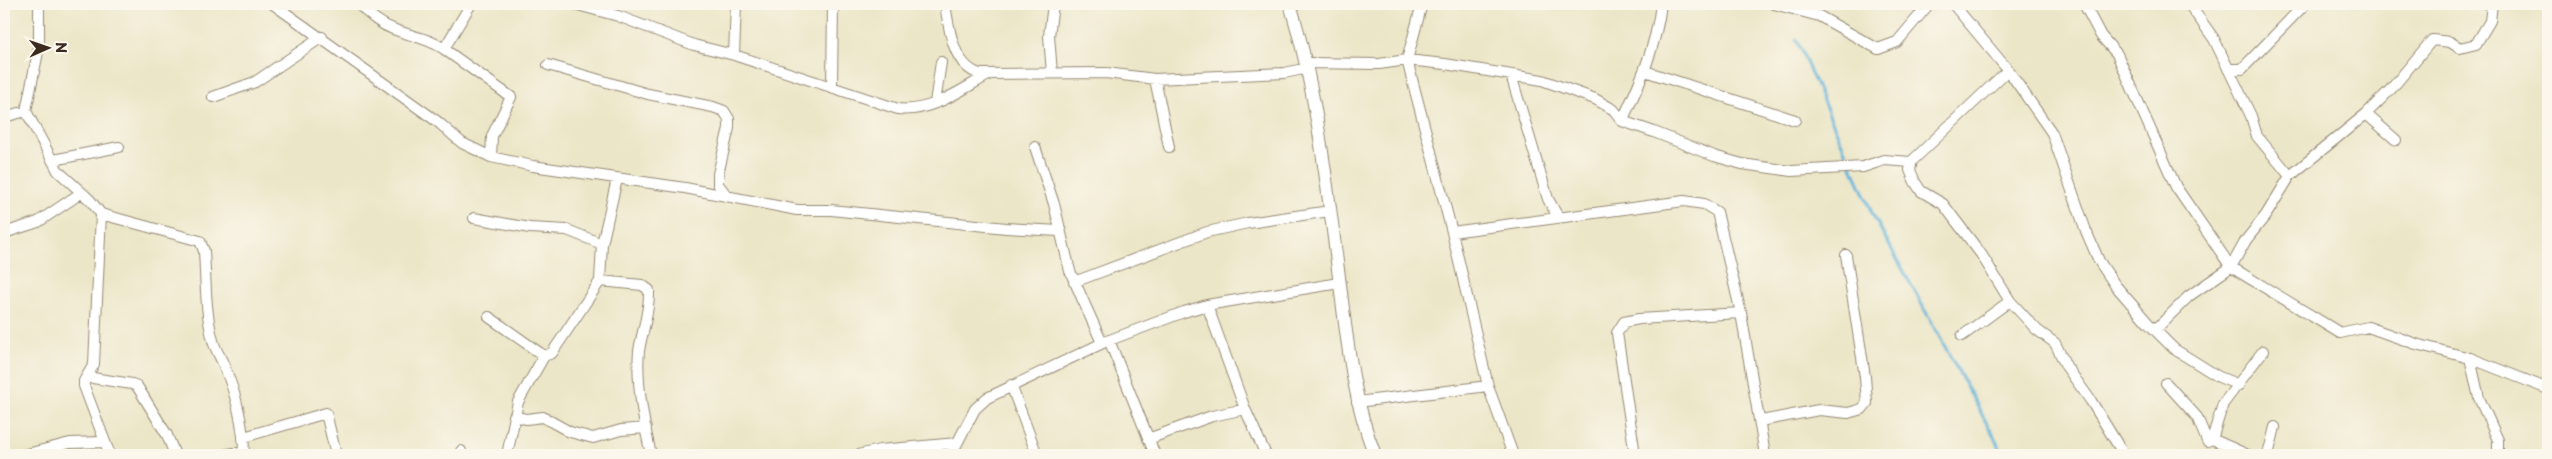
<svg xmlns="http://www.w3.org/2000/svg" width="2552" height="459" font-family="'Playpen Sans',sans-serif">
<style>
.lines{fill:none;stroke-linecap:round;stroke-linejoin:round}
.stream{stroke:#5db3da;stroke-width:3}
.minor-casing{stroke:#948873;stroke-width:12}
.tertiary-casing{stroke:#948873;stroke-width:14}
.minor{stroke:#fff;stroke-width:10}
.tertiary{stroke:#fff;stroke-width:12}
</style>
<rect width="100%" height="100%" fill="#fbf7ec"/>
<filter id="ink" filterUnits="userSpaceOnUse"><feTurbulence type="fractalNoise" baseFrequency=".02" numOctaves="2"/><feDisplacementMap in="SourceGraphic" scale="10" xChannelSelector="R" yChannelSelector="G"/><feConvolveMatrix kernelMatrix="1 2 1 2 8 2 1 2 1" color-interpolation-filters="sRGB"/></filter>
<filter id="wash" filterUnits="userSpaceOnUse"><feTurbulence type="fractalNoise" baseFrequency=".0096" numOctaves="4" result="noise"/><feDisplacementMap in="SourceGraphic" scale="20" xChannelSelector="R" yChannelSelector="G"/><feGaussianBlur stdDeviation="1.12" result="paint"/><feColorMatrix in="noise" values="0 0 0 0 0 0 0 0 0 0 0 0 0 0 0 0 0 1.4 0 .05"/><feComposite in="paint" operator="in"/></filter>
<g filter="url(#wash)">
<rect width="100%" height="100%" fill="#ece6c8"/>
<g class="lines">
<path class="stream" d="M 1796,39 L 1873,215 L 2004,455"/>
</g>
</g>
<g filter="url(#ink)">
<g class="lines">
<defs>
<path id="minor" d="M 39,4 L 39,47 L 26,111 L 58,171 L 90,200 L 101,214 L 94,364 L 84,381 L 84,386 L 110,455
M 273,4 L 438,122 L 462,143 L 491,157 L 533,166 L 685,188 L 797,210 L 831,210 L 1006,228 L 1059,231
M 358,4 C 369,14 379,24 393,29 C 410,36 429,38 444,49
M 471,4 L 444,49 L 511,97 L 492,136 L 491,157
M 574,4 L 618,16 L 694,45 L 734,55 L 898,109 C 931,113 962,89 990,74
M 945,4 C 949,29 953,66 980,74 L 1106,73 L 1155,79 L 1284,73 L 1308,68
M 1422,4 L 1407,60 L 1452,232 L 1488,386 L 1513,455
M 1774,4 L 1819,16 L 1878,49 L 1897,42 L 1929,4
M 1953,4 L 2008,70 L 2052,133 L 2086,231 L 2099,261 L 2115,285 L 2148,323 L 2174,349 L 2219,377 L 2239,385
M 2084,4 L 2101,36 L 2117,54 L 2176,187 L 2231,267 L 2340,333 L 2368,327 L 2416,344 L 2470,358 L 2548,389
M 2189,4 L 2214,39 L 2251,116 L 2257,136 L 2290,176
M 734,55 L 736,4
M 1306,63 L 1379,64 L 1407,60 L 1445,64 L 1542,80 L 1595,99 L 1614,110 L 1622,121 L 1654,132 L 1714,156 L 1742,164 L 1791,171 L 1863,167 L 1884,160 L 1911,162
M 548,65 L 648,94 L 713,107 L 724,111 L 729,119 L 729,128 L 718,174 L 718,184 L 727,196
M 2228,69 L 2242,69 L 2305,4
M 2008,70 L 1912,161 L 1910,170 L 1915,182 L 1921,191 L 1943,204 L 1981,254 L 2010,301 L 2037,330 L 2055,343 L 2066,366 L 2091,401 L 2124,455
M 1645,71 L 1795,120
M 1052,73 L 1049,36 L 1053,4
M 1511,75 L 1548,199 L 1558,217
M 1155,79 L 1169,147
M 832,86 L 833,4
M 213,97 L 255,82 L 322,37
M 935,103 L 941,62
M 2366,114 L 2396,140
M 4,117 L 26,111
M 1622,121 C 1640,83 1656,47 1661,4
M 1035,147 L 1054,204 L 1070,271 L 1102,343
M 53,160 L 119,147
M 101,214 L 200,241 L 204,251 C 206,281 205,315 214,344 C 217,352 222,360 225,368 C 236,394 244,427 244,455
M 474,218 L 530,228 L 567,230 L 602,244
M 1452,232 L 1684,201 L 1704,204 L 1717,212 L 1741,313 L 1765,455
M 4,233 L 38,222 L 81,193
M 600,281 L 642,285 L 649,290 C 650,311 642,331 639,351 C 636,381 644,426 651,455
M 1074,282 L 1207,232 L 1248,223 L 1330,211
M 1207,305 L 1245,409 L 1266,455
M 489,317 L 544,356
M 2155,330 L 2189,296 L 2231,267 L 2246,240 L 2266,215 L 2290,176 L 2366,114 L 2392,88 L 2432,40 L 2450,42 L 2460,48 L 2476,44 L 2490,21 L 2492,4
M 1962,336 L 2010,301
M 1109,340 L 1155,455
M 2470,358 L 2479,398 L 2498,440 L 2498,455
M 86,377 L 132,384 L 137,386 L 167,435 L 175,455
M 2166,383 L 2197,417 L 2207,441 L 2212,439 L 2248,455
M 1011,385 L 1037,455
M 1357,402 L 1488,386
M 514,416 L 526,419 L 543,417 L 570,432 L 593,438 L 621,430 L 646,428
M 1761,421 L 1819,410 L 1848,413 L 1862,409 L 1867,403 L 1865,377 L 1846,255
M 244,437 L 326,413 L 336,455
M 1148,439 L 1212,416 L 1245,409
M 2212,439 L 2223,404 L 2263,351
M 461,451 L 462,455
M 23,455 L 70,443 L 104,442
M 224,455 L 234,453 L 244,454
M 507,455 L 518,402 L 544,356 L 552,353 L 600,281 L 602,244 L 617,179
M 858,455 L 880,450 L 957,443
M 951,455 L 975,409 L 987,398 L 1107,341 L 1184,312 L 1207,305 L 1339,283
M 1635,455 L 1617,333 L 1624,322 L 1639,319 L 1741,313
M 2268,455 L 2275,427"/>
<path id="tertiary" d="M 1290,4 C 1317,92 1327,186 1339,277 C 1347,338 1352,397 1375,455"/>
</defs>
<use href="#minor" class="minor-casing"/>
<use href="#tertiary" class="tertiary-casing"/>
<use href="#minor" class="minor"/>
<use href="#tertiary" class="tertiary"/>
</g>
</g>
<rect width="2552" height="459" fill="none" stroke="#fbf7ec" stroke-width="20"/>
<g transform="translate(48 48) rotate(88)" stroke="#fbf7ec" stroke-width="4" paint-order="stroke">
<path d="M0-4L9 19L0 12L-9 19Z" fill="#3b2a1e"/>
<text y="-8" font-size="14" font-weight="bold" text-anchor="middle" fill="#3b2a1e">N</text>
</g>
</svg>
